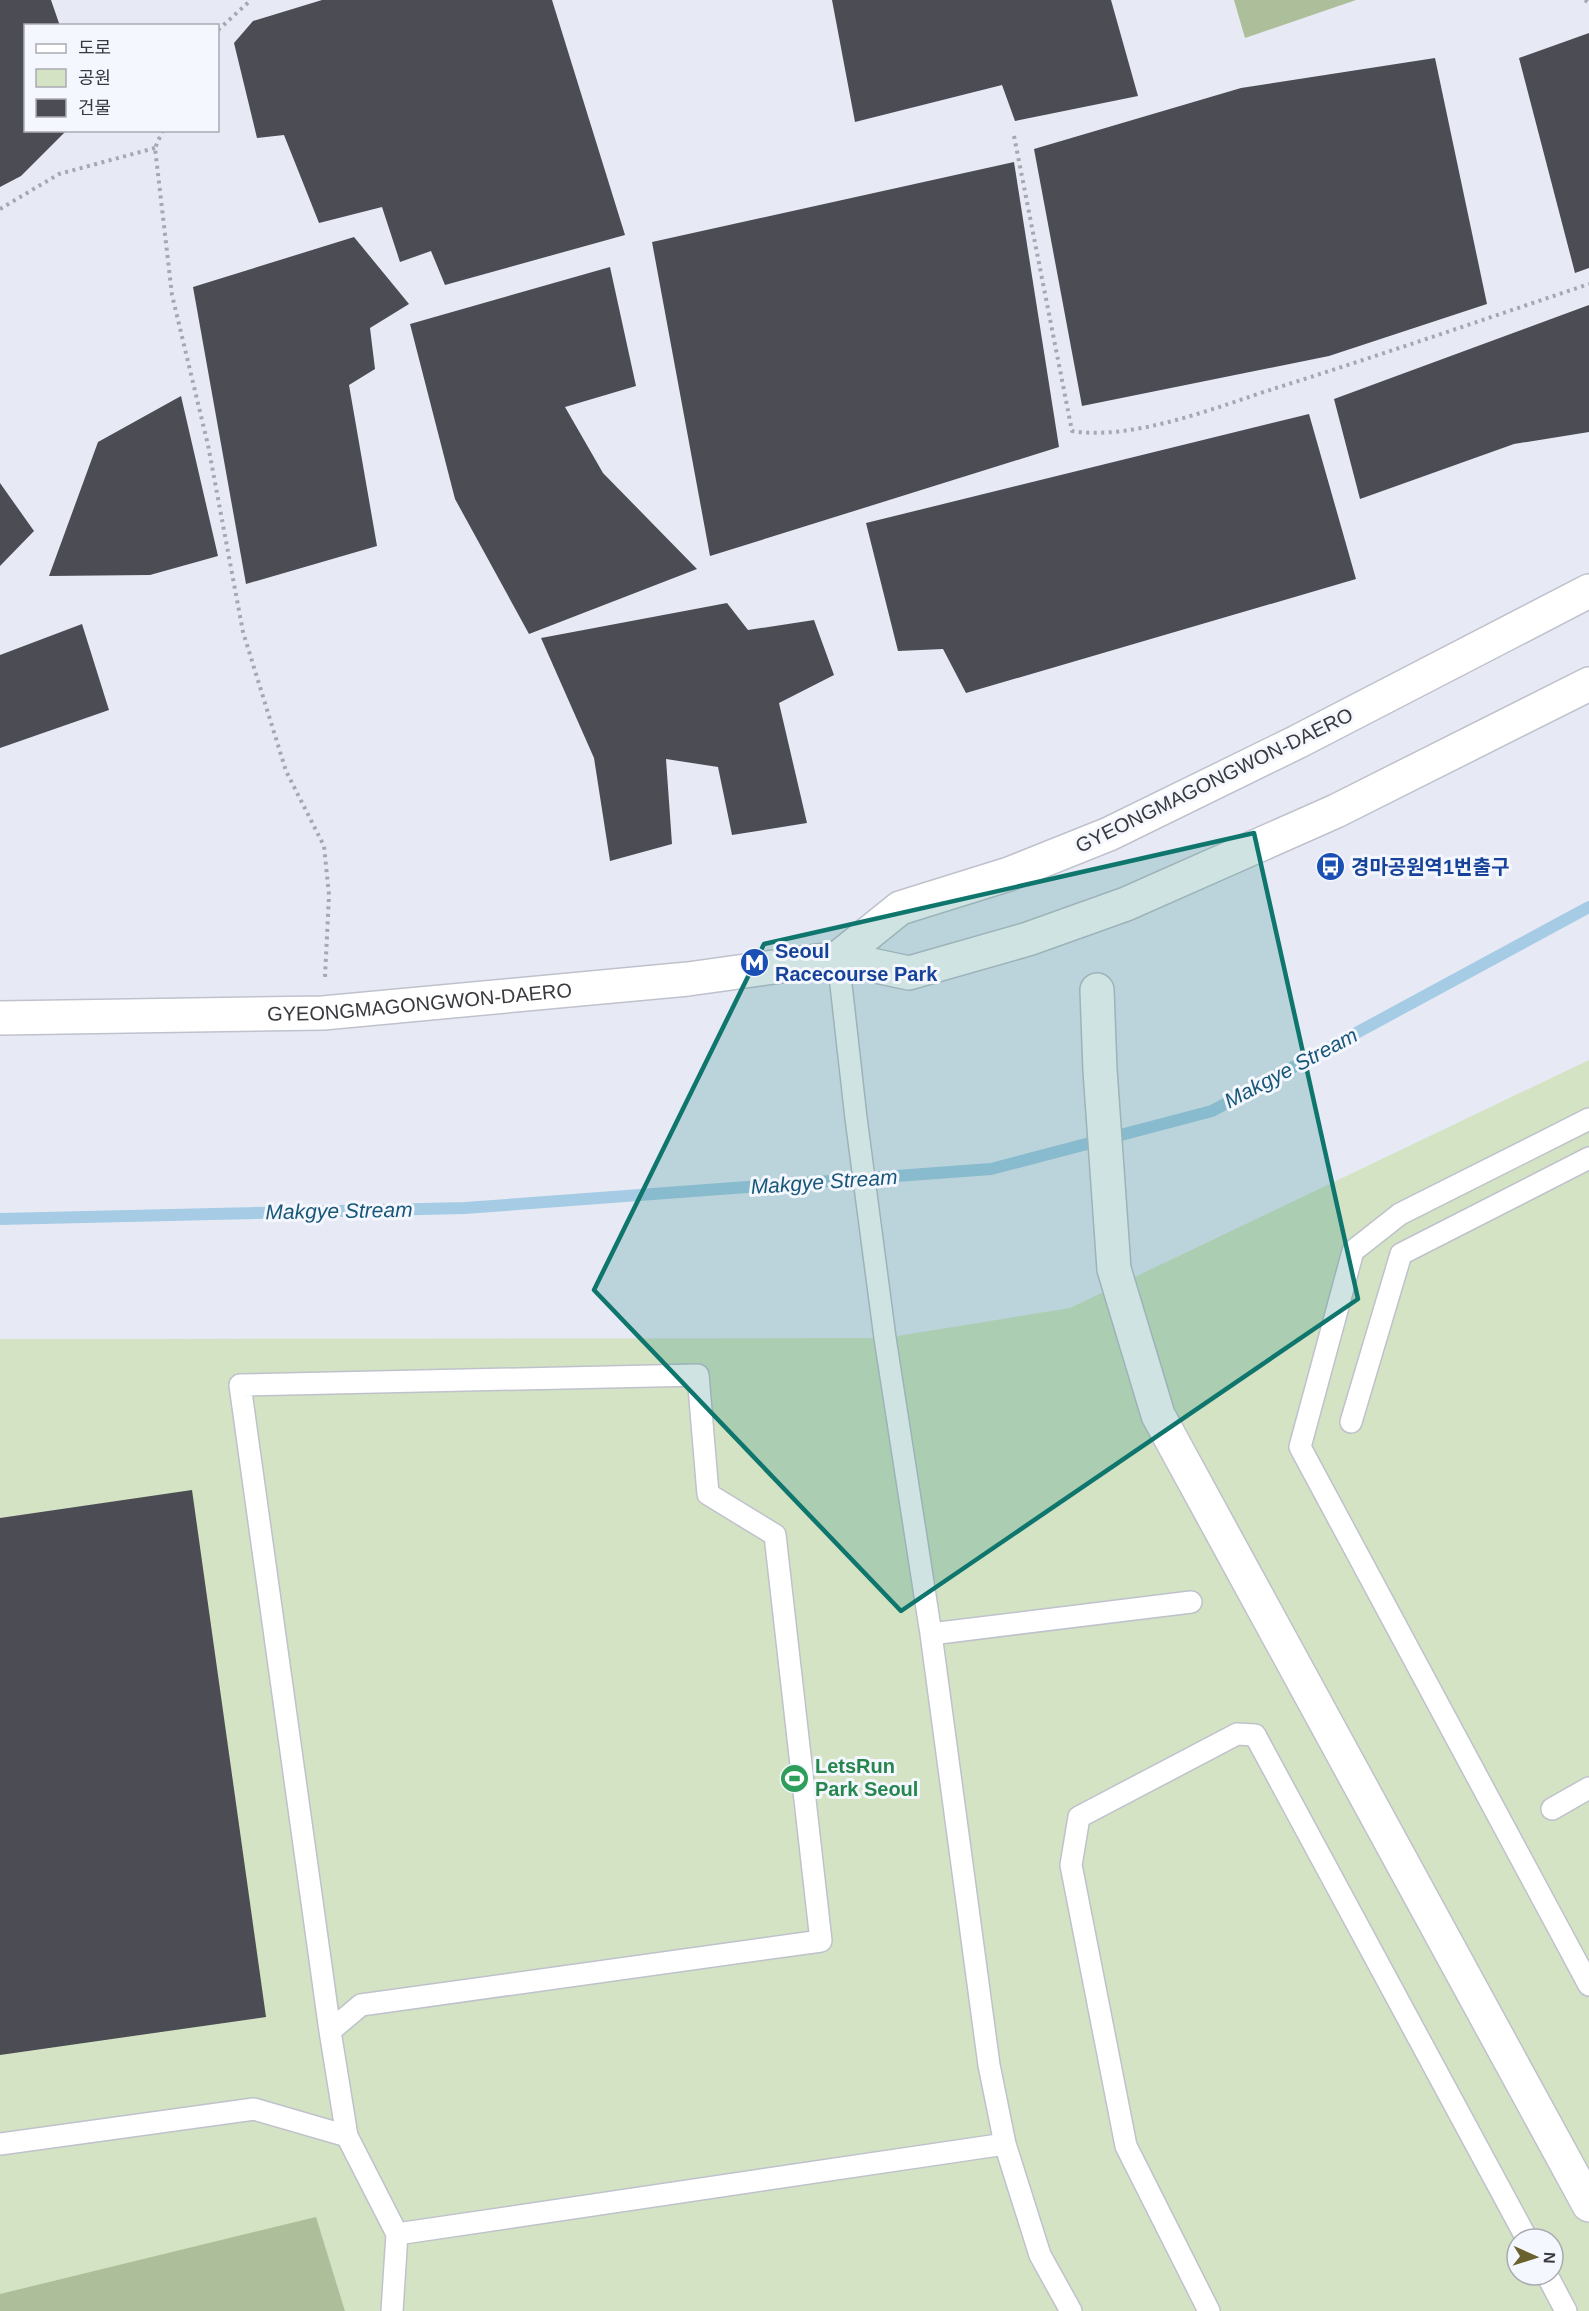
<svg xmlns="http://www.w3.org/2000/svg" width="1589" height="2311" font-family="Arial,'Noto Sans KR',sans-serif">
<style>
.green{fill:#d3e3c3;fill-rule:evenodd}
.forest{fill:#acbe9a}
.lines{fill:none;stroke-linecap:round;stroke-linejoin:round}
.stream{stroke:#a6cce5;stroke-width:12}
.building{fill:#4c4c55}
.lane-casing{stroke:#bfc2cc;stroke-width:24}
.street-casing{stroke:#bfc2cc;stroke-width:36}
.secondary-casing{stroke:#bfc2cc;stroke-width:36}
.path{stroke:#a6a8b1;stroke-width:4;stroke-dasharray:3 4.5;stroke-linecap:butt}
.lane{stroke:#fff;stroke-width:21}
.street{stroke:#fff;stroke-width:33}
.secondary{stroke:#fff;stroke-width:33}
.marked{fill:#0f766e;fill-opacity:0.2;stroke:#0f766e;stroke-width:4.5;stroke-linejoin:round}
.labels{text-anchor:middle;stroke-width:6;stroke-linejoin:round;paint-order:stroke}
.street-label{font-size:20px;fill:#393a3f;stroke:#f5f7fe}
.transit-label{font-size:20px;font-weight:bold;fill:#164399;stroke:#f5f7fe;text-anchor:start}
.leisure-label{font-size:20px;font-weight:bold;fill:#27864d;stroke:#f5f7fe;text-anchor:start}
.water-label{font-size:21px;font-style:italic;fill:#185779;stroke:#f5f7fe}
</style>
<rect width="100%" height="100%" fill="#e7eaf5"/>
<path class="green" d="M 1589,1060 L 1589,2311 L 345,2311 L 316,2218 L 0,2298 L 0,1339 L 885,1338 L 1070,1308 ZM 1517,2239 L 1553,2239 L 1553,2275 L 1517,2275 Z"/>
<path class="forest" d="M 1234,0 L 1356,0 L 1245,38 Z
M 316,2217 L 345,2311 L 0,2311 L 0,2294 Z"/>
<g class="lines">
<path class="stream" d="M 0,1219 L 465,1208 L 991,1169 L 1212,1111 L 1589,907"/>
</g>
<path class="building" d="M 0,0 L 51,0 L 60,26 L 26,26 L 26,130 L 67,130 L 21,176 L 0,187 Z
M 322,0 L 552,0 L 625,235 L 445,285 L 431,251 L 400,262 L 382,207 L 319,223 L 284,135 L 257,138 L 234,43 L 253,21 Z
M 832,0 L 1111,0 L 1138,96 L 1015,121 L 1002,85 L 855,122 Z
M 1589,33 L 1589,268 L 1575,273 L 1519,58 Z
M 1435,58 L 1487,304 L 1329,356 L 1082,406 L 1034,149 L 1241,88 Z
M 1014,162 L 1059,447 L 710,556 L 652,242 Z
M 354,237 L 409,304 L 370,328 L 375,369 L 349,385 L 377,546 L 246,584 L 193,287 Z
M 610,267 L 636,386 L 565,407 L 603,473 L 697,569 L 529,634 L 455,499 L 410,324 Z
M 1589,305 L 1589,432 L 1514,444 L 1360,499 L 1334,399 Z
M 181,396 L 218,556 L 150,575 L 49,576 L 98,442 Z
M 1309,414 L 1356,579 L 966,693 L 943,649 L 898,651 L 866,523 Z
M 0,483 L 34,531 L 0,566 Z
M 727,603 L 748,630 L 814,620 L 834,675 L 779,703 L 807,823 L 732,835 L 718,767 L 666,759 L 672,844 L 610,861 L 594,758 L 541,638 Z
M 82,624 L 109,710 L 0,748 L 0,655 Z
M 192,1490 L 266,2017 L 0,2055 L 0,1518 Z"/>
<g class="lines">
<defs>
<path id="lane" d="M 838,958 L 856,1118 L 885,1338 L 931,1634 L 989,2065 L 1005,2144 L 1040,2255 L 1071,2311
M 1589,1119 L 1400,1214 L 1353,1251 L 1300,1447 L 1589,1985
M 1351,1422 L 1401,1254 L 1589,1158
M 931,1634 L 1191,1602
M 1552,1809 L 1589,1788
M 330,2031 L 361,2005 L 821,1941 L 775,1535 L 708,1494 L 698,1375 L 240,1385 L 330,2031 L 347,2136 L 397,2234 L 392,2311
M 0,2144 L 254,2109 L 347,2136
M 397,2234 L 1005,2144
M 1547,2275 L 1566,2311
M 1209,2311 L 1126,2146 L 1071,1865 L 1079,1817 L 1237,1734 L 1255,1735 L 1527,2239"/>
<path id="street" d="M 1097,990 L 1100,1070 L 1114,1269 L 1158,1415 L 1589,2205"/>
<g id="secondary">
<path d="M 1589,591 L 1297,742 L 1109,834 L 1009,874 L 900,908 L 838,958 L 909,973 L 1028,939 L 1126,904 L 1336,811 L 1589,684"/>
<path id="s1" d="M 0,1018 L 323,1013 L 688,979 L 838,958"/>
</g>
</defs>
<use href="#lane" class="lane-casing"/>
<use href="#street" class="street-casing"/>
<use href="#secondary" class="secondary-casing"/>
<path class="path" d="M 1585,0 L 1589,3
M 218,30 L 251,0
M 163,130 L 155,148 L 172,295 L 208,445 L 243,632 L 286,771 L 324,846 L 329,895 L 325,977
M 1014,136 L 1072,431 C 1133,441 1217,407 1276,388 C 1381,355 1485,319 1589,284
M 0,209 L 59,174 L 155,148"/>
<use href="#lane" class="lane"/>
<use href="#street" class="street"/>
<use href="#secondary" class="secondary"/>
</g>
<path class="marked" d="M 1254,833 L 1358,1299 L 901,1611 L 594,1290 L 764,944 Z"/>
<defs>
<symbol id="bus-disc" viewBox="-11 -11 22 22"><circle r="9.5" fill="#1a4fb4" stroke="#f5f7fe"/><path d="M-5-6H5V4H4V6H2V4H-2V6H-4V4H-5ZM-3.5-4V0h7V-4ZM-3.5 1.2v1.5H-2V1.2ZM2 1.2v1.5H3.5V1.2Z" fill="#fff"/></symbol>
<symbol id="metro-disc" viewBox="-11 -11 22 22"><circle r="9.5" fill="#1a4fb4" stroke="#f5f7fe"/><path d="M-5.5 5V-5H-3L0 0L3-5H5.5V5H3V-.5L0 4L-3-.5V5Z" fill="#fff"/></symbol>
<symbol id="stadium-disc" viewBox="-11 -11 22 22"><circle r="9.5" fill="#2e9e5b" stroke="#f5f7fe"/><path d="M0-5a6.5 5 0 1 0 0 10a6.5 5 0 1 0 0-10ZM-3.5-1.8h7v3.6h-7Z" fill="#fff"/></symbol>
</defs>
<g fill-rule="evenodd">
<use href="#bus-disc" x="1314" y="850" width="33" height="33"/>
<use href="#metro-disc" x="738" y="946" width="33" height="33"/>
<use href="#stadium-disc" x="778" y="1762" width="33" height="33"/>
</g>
<g class="labels">
<g class="street-label">
<text transform="translate(1214 780) rotate(-26)" y="7">GYEONGMAGONGWON-DAERO</text>
<text dy="7" stroke="none"><textPath href="#s1" startOffset="420">GYEONGMAGONGWON-DAERO</textPath></text>
</g>
<g class="transit-label">
<text x="1351" y="874">경마공원역1번출구</text>
<text x="775" y="958">Seoul<tspan x="775" dy="23">Racecourse Park</tspan></text>
</g>
<g class="leisure-label">
<text x="815" y="1773">LetsRun<tspan x="815" dy="23">Park Seoul</tspan></text>
</g>
<g class="water-label">
<text transform="translate(1291 1068) rotate(-28)" y="7">Makgye Stream</text>
<text transform="translate(824 1182) rotate(-4)" y="7">Makgye Stream</text>
<text transform="translate(339 1211) rotate(-1)" y="7">Makgye Stream</text>
</g>
</g>
<rect x="24" y="24" width="195" height="108" fill="#f5f7fe" stroke="#aaabb2" stroke-width="1.5"/>
<rect x="36" y="44" width="30" height="9" fill="#ffffff" stroke="#aaabb2" stroke-width="1.5"/>
<text x="78" y="54" font-size="18" fill="#393a3f">도로</text>
<rect x="36" y="69" width="30" height="18" fill="#d3e3c3" stroke="#aaabb2" stroke-width="1.5"/>
<text x="78" y="84" font-size="18" fill="#393a3f">공원</text>
<rect x="36" y="99" width="30" height="18" fill="#4c4c55" stroke="#aaabb2" stroke-width="1.5"/>
<text x="78" y="114" font-size="18" fill="#393a3f">건물</text>
<g transform="translate(1535 2257) rotate(93)"><circle r="28" fill="#f5f7fe" stroke="#aaabb2" stroke-width="1.5"/>
<path d="M0-4.5L10 22L0 15L-10 22Z" fill="#69622e"/>
<text y="-9" font-size="16" font-weight="bold" text-anchor="middle" fill="#393a3f">N</text>
</g>
</svg>
